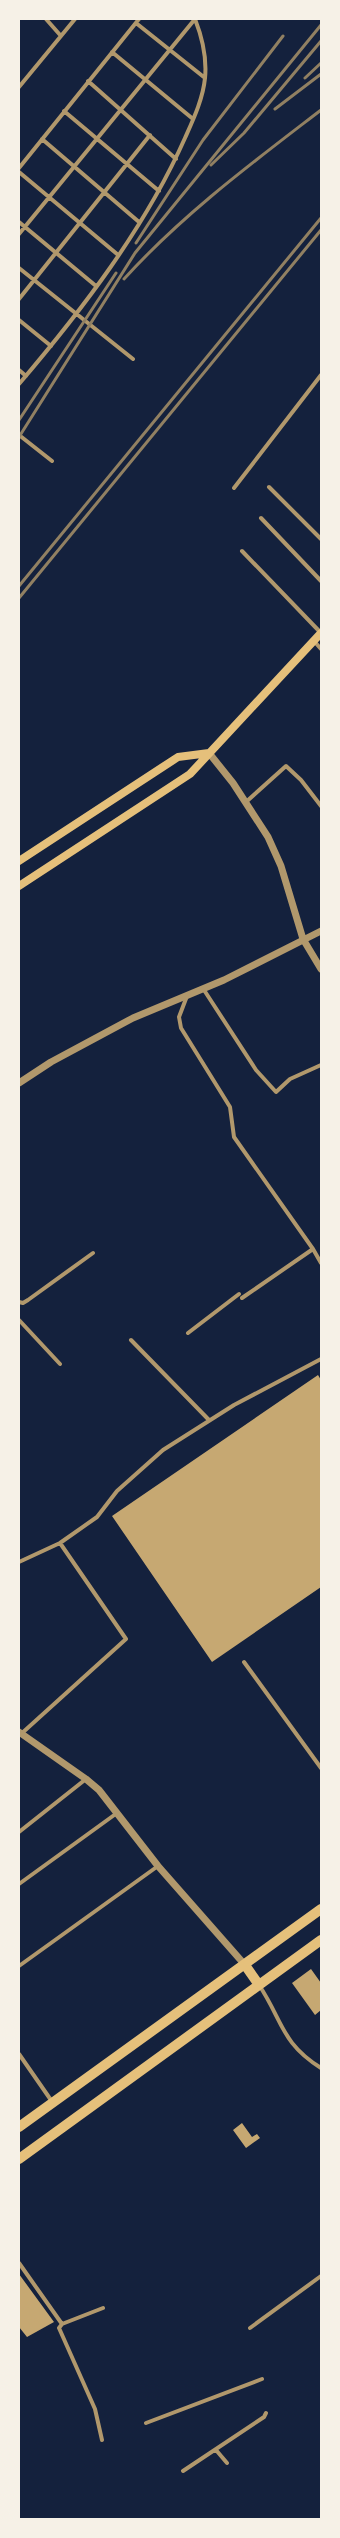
<svg xmlns="http://www.w3.org/2000/svg" width="340" height="2538" font-family="Quicksand,sans-serif">
<style>
.building{fill:#c6a872}
.lines{fill:none;stroke-linecap:round;stroke-linejoin:round}
.minor{stroke:#b1986c;stroke-width:4}
.tertiary{stroke:#b1986c;stroke-width:7}
.secondary{stroke:#e5c07b;stroke-width:8}
.trunk{stroke:#e5c07b;stroke-width:10}
.rail{stroke:#918062;stroke-width:3}
</style>
<rect width="100%" height="100%" fill="#14213d"/>
<path class="building" d="M 318,1375 L 321,1380 L 321,1587 L 212,1662 L 112,1516 Z
M 311,1969 L 321,1983 L 321,2010 L 315,2015 L 292,1983 Z
M 242,2123 L 252,2137 L 257,2134 L 260,2138 L 246,2148 L 233,2130 Z
M 19,2274 L 54,2322 L 27,2337 L 19,2327 Z"/>
<g class="lines">
<path class="minor" d="M 46,19 L 61,36
M 136,23 L 205,78
M 112,52 L 193,119
M 88,81 L 176,159
M 19,87 L 75,19
M 64,111 L 159,191
M 42,139 L 139,222
M 19,168 L 139,19
M 19,172 L 117,254
M 19,222 L 96,286
M 19,234 L 195,19
M 19,268 L 133,359
M 19,299 L 150,135
M 19,320 L 51,346
M 19,370 L 26,376
M 19,384 C 82,310 145,228 185,138 C 193,120 203,99 205,78 C 207,58 202,37 195,19
M 19,435 L 52,461
M 269,487 L 321,539
M 234,488 L 321,375
M 261,518 L 321,581
M 242,551 L 321,633
M 314,641 L 321,649
M 246,802 L 286,766 L 301,780 L 321,806
M 204,990 L 256,1070 L 276,1092 L 290,1079 L 321,1065
M 187,996 L 179,1017 L 181,1028 L 230,1107 L 234,1137 L 313,1249 L 321,1263
M 242,1298 L 313,1249
M 19,1302 L 23,1303 L 28,1300 L 93,1253
M 19,1320 L 60,1364
M 188,1333 L 239,1294
M 131,1340 L 209,1420
M 19,1562 L 60,1543 L 97,1517 L 117,1491 L 163,1450 L 234,1405 L 321,1359
M 244,1662 L 321,1768
M 21,1734 L 126,1639 L 60,1543
M 19,1832 L 86,1779
M 19,1884 L 117,1813
M 19,1966 L 158,1866
M 259,1985 C 283,2021 281,2043 321,2068
M 19,2054 L 53,2103
M 19,2263 L 62,2324 L 59,2328 L 95,2409 L 102,2440
M 62,2324 L 103,2308
M 250,2328 L 321,2276
M 146,2423 L 262,2379
M 216,2450 L 227,2463
M 183,2471 L 264,2417 L 266,2413"/>
<path class="tertiary" d="M 209,753 L 233,783 L 268,837 L 281,866 L 303,939 L 321,969
M 19,1083 L 51,1062 L 133,1018 L 224,980 L 321,931
M 19,1732 L 86,1779 L 99,1790 L 158,1866 L 245,1965"/>
<path class="secondary" d="M 19,861 L 178,757 L 209,753
M 19,886 L 190,774 L 321,633"/>
<path class="trunk" d="M 245,1965 L 259,1985
M 19,2127 L 321,1909
M 19,2159 L 321,1940"/>
<path class="rail" d="M 305,78 L 321,63
M 275,109 L 321,74
M 211,165 L 244,133 L 321,41
M 136,243 L 203,140 L 283,36
M 124,279 C 183,214 252,163 321,110
M 19,420 L 116,273
M 19,437 L 135,253 L 321,25
M 19,586 L 321,218
M 19,598 L 321,230"/>
</g>
<rect width="340" height="2538" fill="none" stroke="#f6f1e7" stroke-width="40"/>
</svg>
